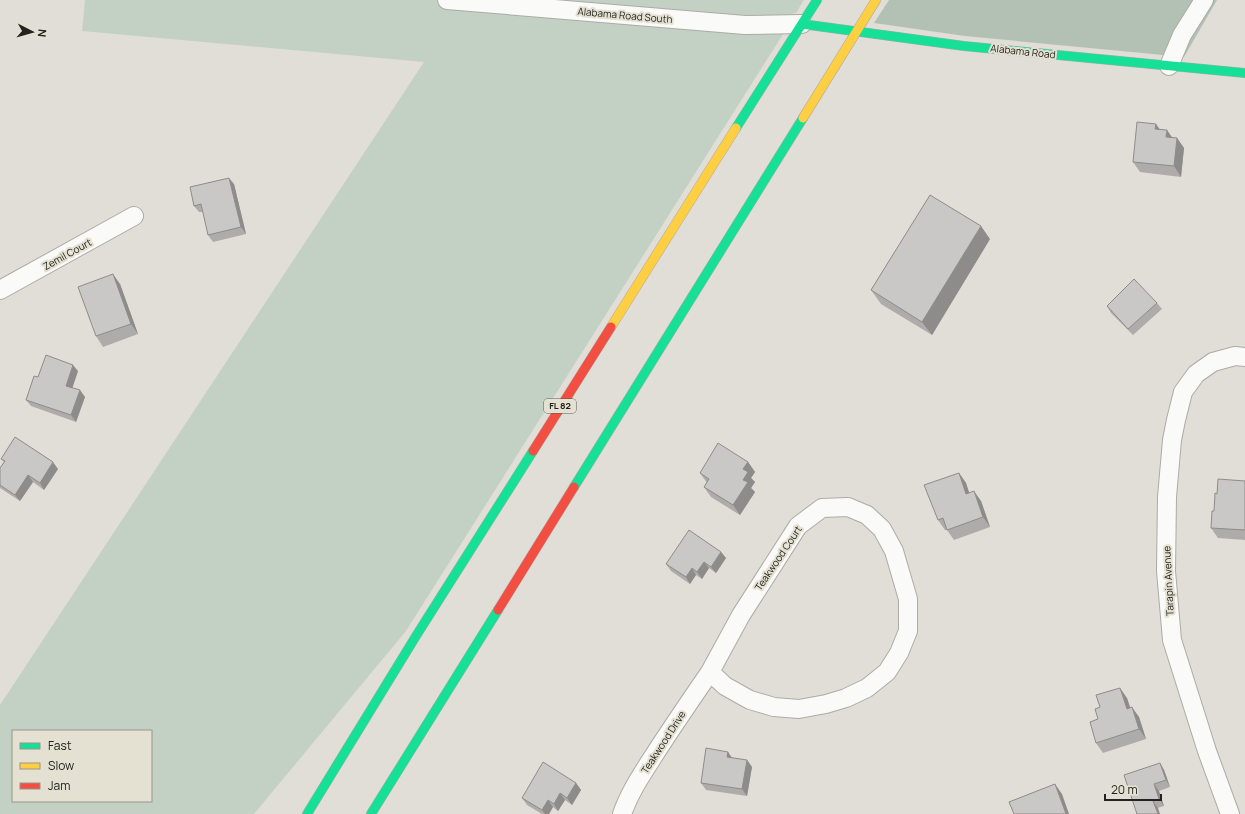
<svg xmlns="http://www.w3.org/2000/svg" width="1245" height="814" font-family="Manrope,sans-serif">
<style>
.green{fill:#c3d1c5;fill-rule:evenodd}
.forest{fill:#b2c1b4}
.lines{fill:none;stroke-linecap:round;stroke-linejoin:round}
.street-casing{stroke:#adaba6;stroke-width:20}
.fast-casing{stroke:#adaba6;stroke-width:10}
.slow-casing{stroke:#adaba6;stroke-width:10}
.jam-casing{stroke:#adaba6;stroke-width:10}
.street{stroke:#fafaf9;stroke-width:18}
.fast{stroke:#16e098;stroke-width:9}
.slow{stroke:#ffcf43;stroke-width:9}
.jam{stroke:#f24e42;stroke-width:9}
.wall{fill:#aeacab}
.shaded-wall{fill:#8d8c8b}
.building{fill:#cac8c7;stroke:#8d8c8b}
.labels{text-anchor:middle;stroke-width:4;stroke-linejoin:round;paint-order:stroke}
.shield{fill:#e4e1d3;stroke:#5d5b54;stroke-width:1}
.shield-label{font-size:9px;font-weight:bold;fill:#23221d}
.street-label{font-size:10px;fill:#23221d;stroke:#e4e1d3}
</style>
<rect width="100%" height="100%" fill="#e0ded7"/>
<path class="green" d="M 85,0 L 804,0 L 796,13 L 793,13 L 792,20 L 406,631 L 254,814 L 0,814 L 0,705 L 424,62 L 82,31 ZM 13,731 L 151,731 L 151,801 L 13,801 Z"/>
<path class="forest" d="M 889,0 L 1217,0 L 1184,57 L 965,36 L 874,23 Z"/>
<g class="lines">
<defs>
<path id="street" d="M 447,0 L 745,25 L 802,24
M 1169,66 L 1182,35 L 1204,0
M 0,290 L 134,216
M 848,507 L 867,515 L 882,529 L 894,551 L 908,599 L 908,631 L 899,653 L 887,672 L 867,688 L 846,698 L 826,704 L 799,709 L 774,707 L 750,700 L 725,686 L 710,672 L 741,615 L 798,526 L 822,508 Z
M 622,814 C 629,794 640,777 651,760 C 670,730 690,701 710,672
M 1230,814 L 1207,751 L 1172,640 L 1166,571 L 1167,497 L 1172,440 L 1176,420 L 1183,392 L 1196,374 L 1213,362 L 1235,356 L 1245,357"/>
<path id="fast" d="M 802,24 L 964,46 L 1245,73
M 736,128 L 817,0
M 574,487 L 803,118
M 307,814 L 416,636 L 533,451
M 371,814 L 498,610"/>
<path id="slow" d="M 803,118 L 876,0
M 611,327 L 736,128"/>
<path id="jam" d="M 533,451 L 611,327
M 498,610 L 574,487"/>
</defs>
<use href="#street" class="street-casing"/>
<use href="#fast" class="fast-casing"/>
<use href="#slow" class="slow-casing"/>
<use href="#jam" class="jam-casing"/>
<use href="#street" class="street"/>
<use href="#fast" class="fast"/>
<use href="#slow" class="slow"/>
<use href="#jam" class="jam"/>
</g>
<path class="wall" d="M 1160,130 L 1172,138 L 1177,138 L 1184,148 L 1181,177 L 1140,172 L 1133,162 Z
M 234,184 L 246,234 L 213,242 L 208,235 L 203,212 L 199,212 L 194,206 Z
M 990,239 L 932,335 L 881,304 L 871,290 Z
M 120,284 L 138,334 L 103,347 L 96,336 Z
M 1157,303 L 1162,309 L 1133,335 L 1111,313 L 1107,306 Z
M 78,371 L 72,388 L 85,397 L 76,422 L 31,406 L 26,400 L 38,377 Z
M 1,459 L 58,469 L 44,490 L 33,482 L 20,501 L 0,488 L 0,468 L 4,462 Z
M 748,462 L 755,472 L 751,478 L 755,482 L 751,488 L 755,492 L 740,515 L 711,497 L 704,487 L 707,483 L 700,473 Z
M 959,473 L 966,483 L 969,493 L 981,501 L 990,527 L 954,540 L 947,530 L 945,530 L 938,520 Z
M 1245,481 L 1245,540 L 1218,538 L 1211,528 L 1217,494 Z
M 721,552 L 726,558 L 716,573 L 709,568 L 702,579 L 696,575 L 690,584 L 671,571 L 666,564 Z
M 1127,698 L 1130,708 L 1139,717 L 1146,739 L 1103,753 L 1096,743 L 1098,719 Z
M 728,752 L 732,758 L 747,760 L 752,767 L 747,796 L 706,790 L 701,783 Z
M 1160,763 L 1164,770 L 1170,787 L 1159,791 L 1164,806 L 1137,814 Z
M 576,783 L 581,790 L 572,805 L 565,800 L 558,811 L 553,807 L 549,814 L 542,814 L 527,805 L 522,798 Z"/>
<path class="shaded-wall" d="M 1156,124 L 1163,134 L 1155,129 Z
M 1167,130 L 1174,140 L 1166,137 Z
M 1177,138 L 1184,148 L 1181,177 L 1174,166 Z
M 229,178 L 234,184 L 246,234 L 241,227 Z
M 981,226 L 990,239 L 932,335 L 922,322 Z
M 113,274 L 120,284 L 138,334 L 131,324 Z
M 73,365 L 78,371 L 71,392 L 66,386 Z
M 80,390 L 85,397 L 76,422 L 71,415 Z
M 53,462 L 58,469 L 44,490 L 40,483 Z
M 748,462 L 755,472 L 751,478 L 755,482 L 751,488 L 755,492 L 740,515 L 733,505 L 743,480 L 743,469 Z
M 959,473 L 966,483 L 973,504 L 966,494 Z
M 28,475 L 33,482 L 20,501 L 15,495 Z
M 974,491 L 981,501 L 990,527 L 983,517 Z
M 721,552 L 726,558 L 716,573 L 711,567 Z
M 704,562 L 709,568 L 702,579 L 697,572 Z
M 692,568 L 696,575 L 690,584 L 686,577 Z
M 1120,688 L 1127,698 L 1134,719 L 1127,709 Z
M 1132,707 L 1139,717 L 1146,739 L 1139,729 Z
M 728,752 L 732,758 L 727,757 Z
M 747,760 L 752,767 L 747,796 L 742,789 Z
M 1160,763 L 1164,770 L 1170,787 L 1166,780 Z
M 576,783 L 581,790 L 572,805 L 567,798 Z
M 1055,784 L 1062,794 L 1069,814 L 1066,814 Z
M 1154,784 L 1159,791 L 1164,806 L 1159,799 Z
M 560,793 L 565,800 L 558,811 L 554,804 Z
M 548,800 L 553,807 L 549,814 L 545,814 L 542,810 Z
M 1153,801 L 1158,808 L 1160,814 L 1158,814 Z"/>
<path class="building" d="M 1137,122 L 1156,124 L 1155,129 L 1167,130 L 1166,137 L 1177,138 L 1174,166 L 1133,162 Z
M 229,178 L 241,227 L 208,235 L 201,204 L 194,206 L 190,187 Z
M 930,195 L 981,226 L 922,322 L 871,290 Z
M 113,274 L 131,324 L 96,336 L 78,287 Z
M 1134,279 L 1157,303 L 1128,329 L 1107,306 Z
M 46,355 L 73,365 L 66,386 L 80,390 L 71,415 L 26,400 L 34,376 L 38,377 Z
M 15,437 L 53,462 L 40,483 L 28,475 L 15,495 L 0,485 L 0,468 L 5,461 L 1,459 Z
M 718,443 L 748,462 L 743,469 L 748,472 L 743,480 L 748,482 L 733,505 L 704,487 L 709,479 L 700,473 Z
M 959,473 L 966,494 L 974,491 L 983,517 L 947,530 L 943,518 L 938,520 L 924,485 Z
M 1218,479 L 1245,481 L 1245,530 L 1211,528 L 1212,511 L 1214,511 L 1215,493 L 1217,494 Z
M 689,530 L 721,552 L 711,567 L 704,562 L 697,572 L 692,568 L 686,577 L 666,564 Z
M 1120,688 L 1127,709 L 1132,707 L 1139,729 L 1096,743 L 1090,722 L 1098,719 L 1095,709 L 1100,707 L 1096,695 Z
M 706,748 L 728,752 L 727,757 L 747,760 L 742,789 L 701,783 Z
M 543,762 L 576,783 L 567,798 L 560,793 L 554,804 L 548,800 L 542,810 L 522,798 Z
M 1160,763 L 1166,780 L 1154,784 L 1159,799 L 1153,801 L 1158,814 L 1137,814 L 1124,775 Z
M 1055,784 L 1066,814 L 1014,814 L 1009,802 Z"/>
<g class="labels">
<rect class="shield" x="544" y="399" width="32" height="14" rx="3"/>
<g class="shield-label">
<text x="560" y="409">FL 82</text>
</g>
<g class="street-label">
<text transform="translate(625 15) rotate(5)" y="4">Alabama Road South</text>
<text transform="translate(1023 51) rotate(6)" y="4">Alabama Road</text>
<text transform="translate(67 254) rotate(-29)" y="4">Zemil Court</text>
<text transform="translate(778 558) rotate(-56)" y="4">Teakwood Court</text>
<text transform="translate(1168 581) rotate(-93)" y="4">Tarapin Avenue</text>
<text transform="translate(663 742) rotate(-57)" y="4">Teakwood Drive</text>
</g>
</g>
<rect x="12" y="730" width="140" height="72" fill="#e4e1d3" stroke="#97958a"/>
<rect x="20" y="743" width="20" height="6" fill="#16e098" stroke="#97958a"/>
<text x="48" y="750" font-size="12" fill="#23221d">Fast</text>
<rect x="20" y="763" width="20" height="6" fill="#ffcf43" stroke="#97958a"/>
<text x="48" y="770" font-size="12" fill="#23221d">Slow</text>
<rect x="20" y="783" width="20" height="6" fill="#f24e42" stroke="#97958a"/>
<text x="48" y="790" font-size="12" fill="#23221d">Jam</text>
<g transform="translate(32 32) rotate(96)" stroke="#e4e1d3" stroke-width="3" paint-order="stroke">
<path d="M0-3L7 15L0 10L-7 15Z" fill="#23221d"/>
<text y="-6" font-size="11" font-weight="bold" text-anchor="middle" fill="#23221d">N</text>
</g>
<path d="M1105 794v6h56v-6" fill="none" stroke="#23221d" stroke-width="2"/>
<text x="1111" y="794" font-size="12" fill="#23221d" stroke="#e4e1d3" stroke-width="3" paint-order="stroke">20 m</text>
</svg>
